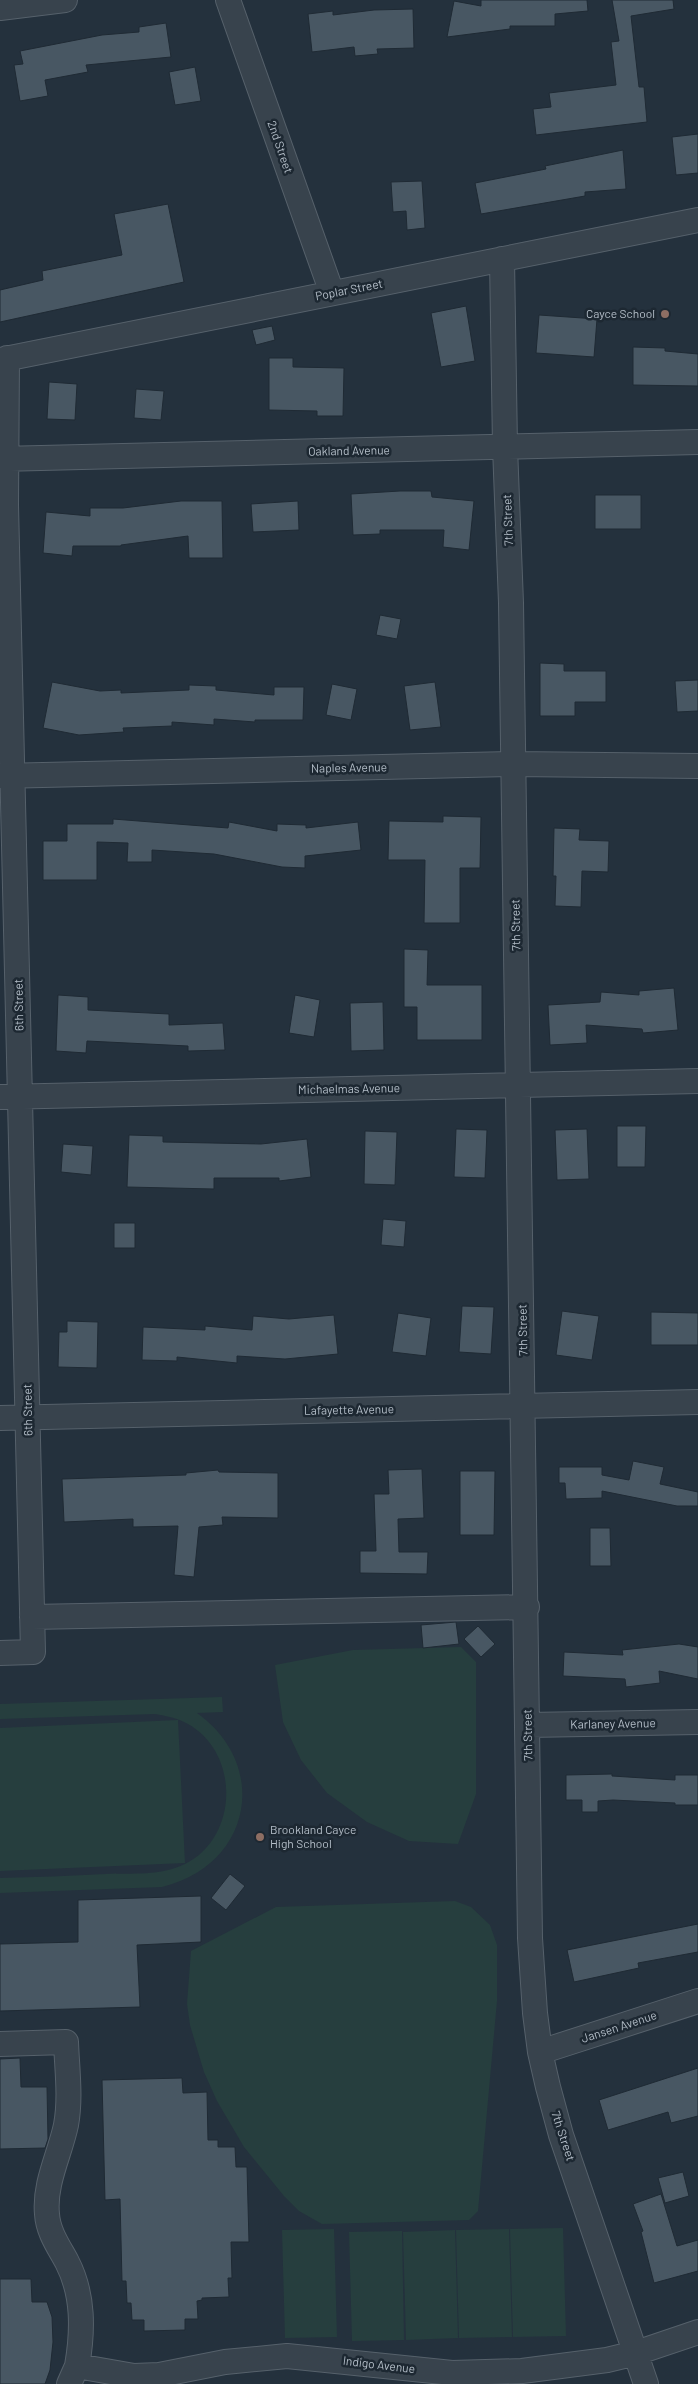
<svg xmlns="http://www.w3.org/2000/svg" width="698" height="2384" font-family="Barlow,sans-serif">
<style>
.green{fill:#263e3e}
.building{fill:#485763;stroke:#1f2a34}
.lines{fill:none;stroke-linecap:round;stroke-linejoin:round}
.minor-casing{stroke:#56616b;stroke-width:26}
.minor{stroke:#38434d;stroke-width:24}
.education-dot{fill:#8d6e63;stroke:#1d2832;stroke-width:2}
.labels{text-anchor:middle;stroke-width:5;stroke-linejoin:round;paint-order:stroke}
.street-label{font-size:12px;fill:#b4bec8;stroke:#1d2832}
.poi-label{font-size:12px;fill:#b4bec8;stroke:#1d2832;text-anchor:end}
</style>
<rect width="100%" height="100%" fill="#24313d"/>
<path class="green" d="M 461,1647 L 476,1662 L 476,1794 L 458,1844 L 409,1841 L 367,1822 L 327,1793 L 301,1760 L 283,1722 L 275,1665 L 353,1650 Z
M 222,1697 L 223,1712 L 197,1713 C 271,1766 251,1866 162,1887 L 0,1893 L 0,1878 C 35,1877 71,1876 106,1874 C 132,1873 161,1876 185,1864 C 239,1837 240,1753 188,1724 C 178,1718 166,1716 155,1714 L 0,1719 L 0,1704 Z
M 178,1720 L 185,1863 L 0,1871 L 0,1728 Z
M 455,1901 L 471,1907 L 490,1925 L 497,1945 L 497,2001 L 478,2211 L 469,2220 L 322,2224 L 299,2211 L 284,2196 L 244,2147 L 217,2101 L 204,2072 L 190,2025 L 187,2004 L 191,1951 L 276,1907 Z
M 563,2228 L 566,2336 L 513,2337 L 510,2229 Z
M 334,2229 L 337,2337 L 285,2338 L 282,2230 Z
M 509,2229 L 512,2337 L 459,2338 L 456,2230 Z
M 455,2230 L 458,2338 L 406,2340 L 403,2232 Z
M 402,2231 L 404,2340 L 352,2341 L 349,2232 Z"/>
<path class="building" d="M 481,0 L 587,0 L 588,11 L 555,14 L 555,26 L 510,26 L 510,29 L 447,37 L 454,1 L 481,6 Z
M 612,0 L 673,0 L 674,9 L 631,16 L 639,87 L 644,87 L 647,122 L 536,135 L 533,109 L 551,107 L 549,93 L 616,85 L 611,42 L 619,41 Z
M 413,9 L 414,48 L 377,49 L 378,54 L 355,56 L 354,47 L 312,52 L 308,14 L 333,11 L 333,15 L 374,10 Z
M 166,23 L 171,57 L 86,65 L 88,72 L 45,80 L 48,96 L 20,101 L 14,65 L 23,64 L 20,51 L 102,35 L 139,32 L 139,27 Z
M 195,67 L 201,101 L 175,105 L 169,72 Z
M 698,134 L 698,173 L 676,175 L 672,137 Z
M 623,150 L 626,189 L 585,192 L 585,196 L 481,214 L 475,183 L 546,169 L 545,166 Z
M 422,181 L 425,228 L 407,230 L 406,211 L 393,212 L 391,182 Z
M 168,204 L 184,282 L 0,322 L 0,290 L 43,280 L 42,271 L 122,255 L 114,214 Z
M 466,306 L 475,361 L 441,367 L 431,313 Z
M 539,315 L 597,319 L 594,357 L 536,353 Z
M 272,326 L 275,340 L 256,345 L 252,330 Z
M 633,347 L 665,348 L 665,351 L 698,354 L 698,386 L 633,385 Z
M 269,358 L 293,358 L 293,367 L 344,368 L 343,416 L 317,416 L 317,411 L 269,410 Z
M 49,382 L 77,384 L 75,420 L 47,419 Z
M 136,389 L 164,391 L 161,420 L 134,418 Z
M 400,491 L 431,491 L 432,497 L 474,501 L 469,550 L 443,547 L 444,530 L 380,530 L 380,534 L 353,535 L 351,494 Z
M 595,495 L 641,495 L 641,529 L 595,529 Z
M 181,501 L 222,501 L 223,558 L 189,558 L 188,536 L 121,545 L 121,546 L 73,546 L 72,556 L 43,553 L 46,512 L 90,516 L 90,508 L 123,508 Z
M 298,501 L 299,530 L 253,532 L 251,504 Z
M 380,615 L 401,619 L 397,639 L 376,635 Z
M 540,663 L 564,664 L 564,671 L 606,671 L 606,702 L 575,702 L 575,716 L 540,716 Z
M 698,680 L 698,711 L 677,712 L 675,681 Z
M 52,682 L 100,691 L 121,690 L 121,693 L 189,690 L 189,685 L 216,686 L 216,690 L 274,695 L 274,687 L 304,687 L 303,720 L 255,720 L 255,722 L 214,719 L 214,725 L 172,722 L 172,726 L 123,728 L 124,732 L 79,735 L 43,728 Z
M 435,682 L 441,727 L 410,730 L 404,686 Z
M 332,684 L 357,689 L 351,720 L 326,715 Z
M 443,816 L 481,817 L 480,868 L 460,868 L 460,923 L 424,923 L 425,860 L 388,860 L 389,821 L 443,822 Z
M 113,819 L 228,828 L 229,822 L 277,831 L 277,824 L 306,825 L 306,828 L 358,822 L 361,850 L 305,856 L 305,868 L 282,867 L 214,854 L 152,850 L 152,862 L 127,862 L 128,843 L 97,842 L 97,880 L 43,880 L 43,841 L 67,841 L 67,824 L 113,824 Z
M 554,828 L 580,829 L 579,840 L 609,841 L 608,872 L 582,871 L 581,907 L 555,906 L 556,876 L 553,876 Z
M 404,949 L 428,950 L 427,985 L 482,985 L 482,1040 L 417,1040 L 417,1007 L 404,1007 Z
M 674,988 L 678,1030 L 643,1033 L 642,1029 L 586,1025 L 587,1043 L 550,1045 L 548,1005 L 600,1002 L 601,992 L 639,995 L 639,991 Z
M 58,995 L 88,997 L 88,1010 L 169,1014 L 169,1025 L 223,1023 L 225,1050 L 188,1051 L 188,1046 L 87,1041 L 86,1053 L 56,1051 Z
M 295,995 L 320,1000 L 314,1037 L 289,1033 Z
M 383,1002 L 384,1050 L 351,1051 L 350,1003 Z
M 617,1126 L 646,1126 L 645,1167 L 617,1167 Z
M 456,1129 L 487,1130 L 485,1178 L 454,1177 Z
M 587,1129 L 589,1179 L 557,1180 L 555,1130 Z
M 365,1131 L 397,1132 L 395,1185 L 364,1184 Z
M 129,1135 L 163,1136 L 163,1142 L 261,1144 L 307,1139 L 311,1177 L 279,1181 L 279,1178 L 214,1178 L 214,1189 L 127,1187 Z
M 63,1144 L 93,1146 L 91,1175 L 61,1172 Z
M 383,1219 L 406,1221 L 404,1247 L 381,1245 Z
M 114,1223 L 135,1223 L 135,1248 L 114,1248 Z
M 462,1306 L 494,1307 L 491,1354 L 459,1352 Z
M 562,1311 L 599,1316 L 592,1360 L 556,1355 Z
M 651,1312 L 698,1313 L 698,1345 L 651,1345 Z
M 398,1313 L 431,1318 L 426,1356 L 392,1352 Z
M 334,1315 L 338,1354 L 285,1359 L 237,1356 L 237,1363 L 177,1357 L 177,1361 L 142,1360 L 143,1327 L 205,1330 L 205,1326 L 252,1330 L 253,1316 L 289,1319 Z
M 67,1321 L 98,1322 L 97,1368 L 58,1367 L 59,1332 L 67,1332 Z
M 633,1461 L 664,1467 L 660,1484 L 698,1492 L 698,1506 L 677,1506 L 602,1491 L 602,1498 L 566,1499 L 565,1483 L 559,1483 L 559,1467 L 602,1467 L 602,1475 L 629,1480 Z
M 422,1469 L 424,1518 L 398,1519 L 399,1552 L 428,1552 L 427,1574 L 360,1573 L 360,1551 L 376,1551 L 374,1494 L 389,1494 L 388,1470 Z
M 218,1470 L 219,1472 L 278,1473 L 278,1518 L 222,1517 L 223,1525 L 199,1527 L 194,1577 L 174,1575 L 178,1526 L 133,1527 L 133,1519 L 64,1522 L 62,1479 L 186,1475 L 186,1473 Z
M 460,1471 L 495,1471 L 494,1535 L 460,1535 Z
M 590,1528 L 610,1528 L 611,1566 L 590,1566 Z
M 456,1622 L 459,1644 L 423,1648 L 421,1625 Z
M 478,1626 L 495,1644 L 481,1657 L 464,1639 Z
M 679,1644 L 698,1647 L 698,1679 L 659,1671 L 660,1683 L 626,1687 L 625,1679 L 563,1676 L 564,1652 L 623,1655 L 622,1650 Z
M 612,1774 L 612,1776 L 675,1780 L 675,1775 L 698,1775 L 698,1805 L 675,1805 L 675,1803 L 613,1800 L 598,1801 L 598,1812 L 582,1812 L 582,1800 L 566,1800 L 566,1775 Z
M 230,1874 L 245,1886 L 226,1910 L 211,1898 Z
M 201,1896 L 201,1942 L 137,1945 L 140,2007 L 0,2011 L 0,1944 L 78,1942 L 78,1900 Z
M 698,1924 L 698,1952 L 638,1963 L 639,1968 L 574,1982 L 567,1950 Z
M 20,2058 L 21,2087 L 47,2087 L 48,2139 L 45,2148 L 0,2149 L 0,2059 Z
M 698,2068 L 698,2116 L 671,2123 L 668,2112 L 608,2130 L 599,2100 Z
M 182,2078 L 183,2093 L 207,2092 L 208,2140 L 218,2140 L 218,2147 L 235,2147 L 236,2167 L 247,2167 L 249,2242 L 231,2242 L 232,2278 L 228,2278 L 229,2297 L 202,2298 L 202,2300 L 197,2301 L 198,2319 L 185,2319 L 185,2330 L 144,2331 L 144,2320 L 132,2320 L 131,2303 L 127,2303 L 126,2281 L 122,2281 L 120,2199 L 105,2200 L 102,2080 Z
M 683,2172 L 689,2196 L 665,2203 L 658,2178 Z
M 661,2194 L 677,2246 L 698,2240 L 698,2271 L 654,2283 L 641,2232 L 643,2231 L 633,2204 Z
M 0,2279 L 31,2279 L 32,2302 L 47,2302 L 52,2317 L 53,2342 L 50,2370 L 45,2384 L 0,2384 Z"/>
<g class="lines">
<defs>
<path id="minor" d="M 228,0 L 332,293
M 0,8 L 65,0
M 502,259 L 505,447 L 511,603 L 530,1938 L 535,2013 L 540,2052 L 548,2087 L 561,2135 L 646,2384
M 0,360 L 698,220
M 0,459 L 698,442
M 0,776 L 514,764 L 698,766
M 0,1097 L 698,1081
M 0,1418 L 698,1402
M 32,1617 L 527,1607
M 0,1653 L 33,1652 L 6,505 L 7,358
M 528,1725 L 698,1722
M 0,2044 L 66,2042 C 67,2069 71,2098 66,2125 C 60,2154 44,2183 47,2214 C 48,2232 59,2247 67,2262 C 84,2295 83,2331 77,2366
M 540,2052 L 698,2001
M 69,2384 L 77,2366 L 134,2376 L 159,2375 L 225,2362 L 287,2356 L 452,2373 L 522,2371 L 607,2360 L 636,2353 L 698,2332"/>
</defs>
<use href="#minor" class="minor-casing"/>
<use href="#minor" class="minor"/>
</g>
<g class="education-dot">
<circle cx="665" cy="314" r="5"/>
<circle cx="260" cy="1837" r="5"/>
</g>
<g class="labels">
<g class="street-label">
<text transform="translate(280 147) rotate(71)" y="4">2nd Street</text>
<text transform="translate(349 290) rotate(-11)" y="4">Poplar Street</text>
<text transform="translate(349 451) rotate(-1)" y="4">Oakland Avenue</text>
<text transform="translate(508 520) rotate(-92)" y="4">7th Street</text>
<text transform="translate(349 768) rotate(-1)" y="4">Naples Avenue</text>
<text transform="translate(516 925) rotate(-91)" y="4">7th Street</text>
<text transform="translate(19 1005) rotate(-91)" y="4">6th Street</text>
<text transform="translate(349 1089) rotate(-1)" y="4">Michaelmas Avenue</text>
<text transform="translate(523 1330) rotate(-91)" y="4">7th Street</text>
<text transform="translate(28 1410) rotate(-91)" y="4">6th Street</text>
<text transform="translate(349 1410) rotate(-1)" y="4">Lafayette Avenue</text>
<text transform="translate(613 1724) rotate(-1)" y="4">Karlaney Avenue</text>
<text transform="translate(528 1735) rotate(-91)" y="4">7th Street</text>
<text transform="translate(619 2027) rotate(-18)" y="4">Jansen Avenue</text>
<text transform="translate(563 2136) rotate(72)" y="4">7th Street</text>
<text transform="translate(379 2365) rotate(7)" y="4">Indigo Avenue</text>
</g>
<g class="poi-label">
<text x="655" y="318">Cayce School</text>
<text x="270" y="1834" text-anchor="start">Brookland Cayce<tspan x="270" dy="14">High School</tspan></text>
</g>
</g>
</svg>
